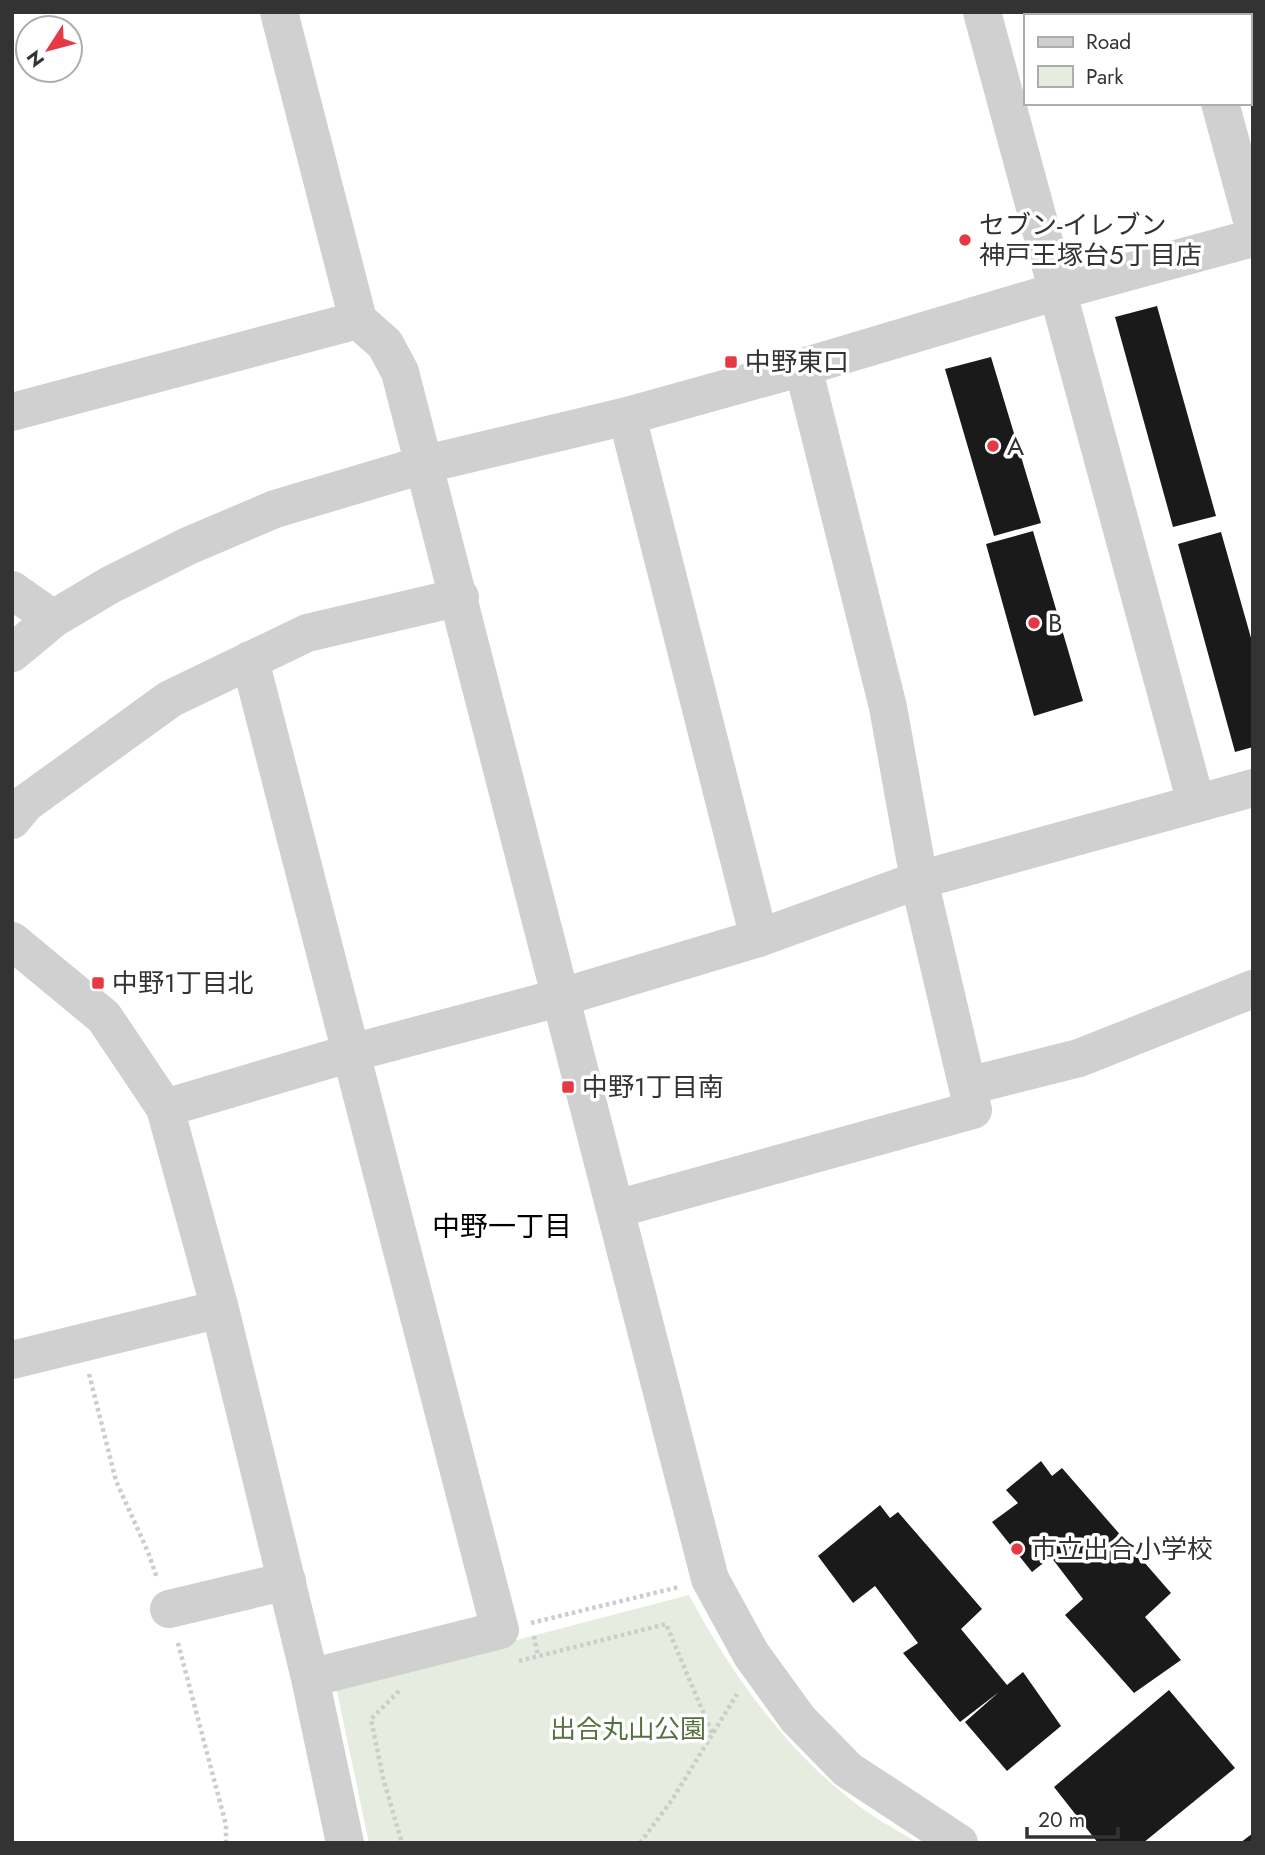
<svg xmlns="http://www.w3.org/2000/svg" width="1265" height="1855" font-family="Jost,'Noto Sans JP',sans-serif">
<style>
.green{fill:#e6ecdf}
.building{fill:#1a1a1a}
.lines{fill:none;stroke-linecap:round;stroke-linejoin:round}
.path{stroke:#cdcdcd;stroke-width:4.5;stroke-dasharray:3.5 3.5;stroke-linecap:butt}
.minor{stroke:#d0d0d0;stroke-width:38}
.poi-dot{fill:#e63946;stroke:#fff;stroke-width:2.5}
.labels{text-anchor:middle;stroke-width:7;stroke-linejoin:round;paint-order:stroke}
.poi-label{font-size:26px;fill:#333;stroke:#fff;text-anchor:start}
.park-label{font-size:26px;fill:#56703f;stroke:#fff}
.neighbourhood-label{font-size:28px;fill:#000;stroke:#fff}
</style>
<rect width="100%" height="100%" fill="#fff"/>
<path class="green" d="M 689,1595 C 730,1673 788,1753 859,1806 C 877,1820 899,1831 918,1843 L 369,1843 L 336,1687 Z"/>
<path class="building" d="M 1157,306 L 1216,516 L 1173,527 L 1115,317 Z
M 991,357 L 1041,523 L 994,536 L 945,369 Z
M 1033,531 L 1083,701 L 1034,716 L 986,544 Z
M 1221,532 L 1253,645 L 1253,747 L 1235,752 L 1178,544 Z
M 1041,1461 L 1052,1476 L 1062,1468 L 1171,1593 L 1145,1617 L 1181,1660 L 1134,1693 L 1065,1615 L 1083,1599 L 1051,1557 L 1032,1572 L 992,1522 L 1018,1503 L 1006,1490 Z
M 880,1505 L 890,1518 L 898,1512 L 982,1609 L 961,1629 L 1007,1685 L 1023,1672 L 1061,1726 L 1007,1771 L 965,1722 L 999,1692 L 960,1722 L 903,1653 L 918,1643 L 875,1586 L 853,1603 L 818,1556 Z
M 1169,1690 L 1235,1768 L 1143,1843 L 1098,1843 L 1054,1787 Z
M 1253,1833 L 1253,1843 L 1240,1843 Z"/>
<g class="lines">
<path class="path" d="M 89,1374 L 116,1481 L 148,1552 L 157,1578
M 531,1623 L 679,1587
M 534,1636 L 538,1656
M 178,1643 L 226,1825 L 226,1843
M 519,1661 L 666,1624 L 712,1733
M 399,1691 L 371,1719 L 383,1778 L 402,1843
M 640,1843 L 672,1800 L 737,1694"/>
<path class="minor" d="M 279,12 L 358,320 L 385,344 L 400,372 L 710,1579 L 751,1654 L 798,1719 L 848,1770 L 959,1843
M 982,12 L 1196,803
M 1195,12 L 1196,16
M 1220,103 L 1253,224
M 12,412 L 358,320
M 627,416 L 759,938
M 12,590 L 53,619
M 12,653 L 53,619 L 110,585 L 188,546 L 275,509 L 426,464 L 627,416 L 803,367 L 1058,291 L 1253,238
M 12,820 L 26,803 L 170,699 L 307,633 L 460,597
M 12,941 L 104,1017 L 165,1108 L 220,1309 L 310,1678 L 345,1843
M 968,1086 L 1079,1058 L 1253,989
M 165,1108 L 351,1053 L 250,660
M 616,1209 L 973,1110 L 919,880 L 888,707 L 803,367
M 12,1360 L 220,1309
M 169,1609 L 287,1581
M 310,1678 L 500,1630 L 351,1053 L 562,997 L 759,938 L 919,880 L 1253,788"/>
</g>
<g class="poi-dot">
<circle cx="965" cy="240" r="7"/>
<rect x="724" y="355" width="14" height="14" rx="3.5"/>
<circle cx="993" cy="446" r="7"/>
<circle cx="1034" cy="623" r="7"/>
<rect x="91" y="976" width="14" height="14" rx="3.5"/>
<rect x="561" y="1080" width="14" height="14" rx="3.5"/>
<circle cx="1017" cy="1549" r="7"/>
</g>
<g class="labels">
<g class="poi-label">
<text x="979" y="234">セブン-イレブン<tspan x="979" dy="30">神戸王塚台5丁目店</tspan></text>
<text x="745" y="371">中野東口</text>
<text x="1007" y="455">A</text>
<text x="1048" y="632">B</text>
<text x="112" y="992">中野1丁目北</text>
<text x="582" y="1096">中野1丁目南</text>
<text x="1031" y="1558">市立出合小学校</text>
</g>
<g class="park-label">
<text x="628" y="1738">出合丸山公園</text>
</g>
<g class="neighbourhood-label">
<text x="502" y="1236">中野一丁目</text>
</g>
</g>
<rect width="1265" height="1855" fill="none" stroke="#333333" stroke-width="28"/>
<rect x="1024" y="14" width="228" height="91" fill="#ffffff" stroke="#adadad" stroke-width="2"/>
<rect x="1038" y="37" width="35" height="10" fill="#d0d0d0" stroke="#adadad" stroke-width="2"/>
<text x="1086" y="49" font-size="21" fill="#333333">Road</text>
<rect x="1038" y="66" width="35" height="21" fill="#e6ecdf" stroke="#adadad" stroke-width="2"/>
<text x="1086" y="84" font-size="21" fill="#333333">Park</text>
<g transform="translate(49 49) rotate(234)"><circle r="33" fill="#ffffff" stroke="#adadad" stroke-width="2"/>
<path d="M0-5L12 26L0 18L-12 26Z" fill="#e63946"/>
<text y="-10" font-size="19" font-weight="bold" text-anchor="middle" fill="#333333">N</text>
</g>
<path d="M1027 1827v10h91v-10" fill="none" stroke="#333333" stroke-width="3.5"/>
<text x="1038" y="1827" font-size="21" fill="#333333" stroke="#ffffff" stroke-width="5" paint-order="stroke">20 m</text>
</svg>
